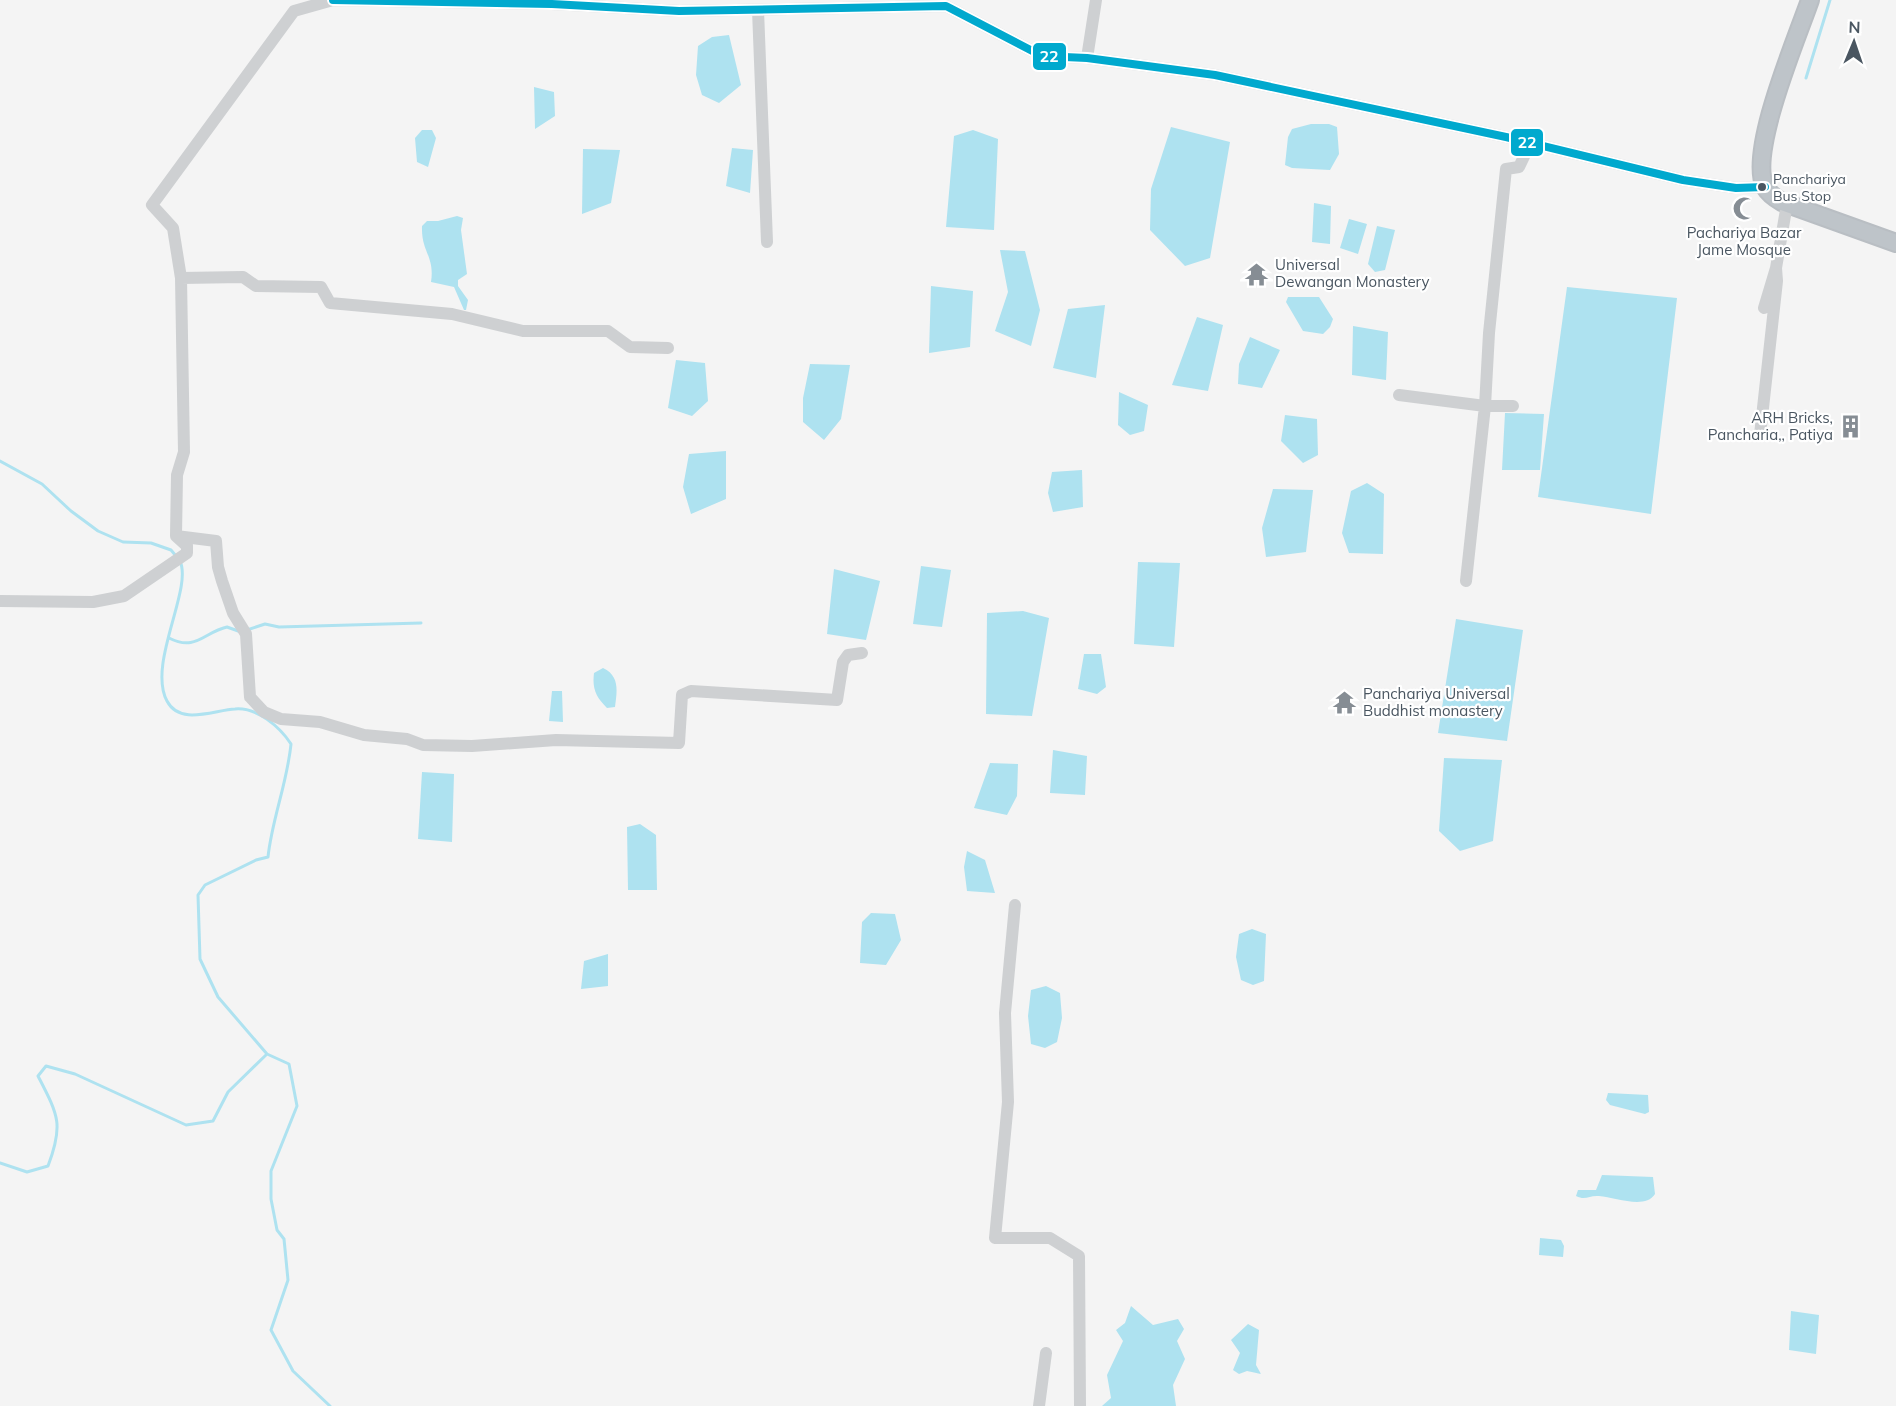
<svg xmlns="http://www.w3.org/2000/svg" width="1896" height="1406" font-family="Mulish,sans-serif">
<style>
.water{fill:#aee2f0}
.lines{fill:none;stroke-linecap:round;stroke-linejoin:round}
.stream{stroke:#aee2f0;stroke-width:3}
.highway-casing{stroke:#b9bec3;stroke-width:20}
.minor{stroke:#ced0d2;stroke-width:12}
.highway{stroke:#bec4c9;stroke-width:16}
.bus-1-casing{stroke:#fff;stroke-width:12}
.bus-1{stroke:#00a9ce;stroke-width:8}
.bus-dot{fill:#4a5661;stroke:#fff;stroke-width:2}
.labels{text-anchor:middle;stroke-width:4.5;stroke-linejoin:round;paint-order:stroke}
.bus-label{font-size:14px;fill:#4a5661;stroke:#fff;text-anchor:start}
.poi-label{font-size:15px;fill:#4a5661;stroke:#fff;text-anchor:start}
.line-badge{stroke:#fff;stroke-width:2}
.badge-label{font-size:16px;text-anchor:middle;font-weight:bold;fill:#fff}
</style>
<rect width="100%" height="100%" fill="#f4f4f4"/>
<path class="water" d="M 729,35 L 741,85 L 719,103 L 702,95 L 696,75 L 698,46 L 712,37 Z
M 534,87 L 554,92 L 555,116 L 535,129 Z
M 1311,124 L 1329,124 L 1337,127 L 1339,154 L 1330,170 L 1292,168 L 1285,165 L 1288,137 L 1292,129 Z
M 1171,127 L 1230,142 L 1210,258 L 1185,266 L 1150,230 L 1151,189 Z
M 422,130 L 432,130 L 436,138 L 428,167 L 417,162 L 415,138 Z
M 973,130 L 998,139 L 994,230 L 946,227 L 954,136 Z
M 732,148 L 753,150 L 750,193 L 726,186 Z
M 583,149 L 620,150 L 611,203 L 582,214 Z
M 1314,203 L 1331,206 L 1330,244 L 1312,242 Z
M 457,216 L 463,218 L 461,230 L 467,274 L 458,280 L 458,286 L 468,300 L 466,310 L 464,310 L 454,287 L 431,282 C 435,256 421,252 422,226 L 427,221 L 438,221 Z
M 1349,219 L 1367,224 L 1358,254 L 1340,248 Z
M 1377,226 L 1395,230 L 1385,270 L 1375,272 L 1368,264 Z
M 1000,250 L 1025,251 L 1040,310 L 1031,346 L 995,331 L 1008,292 Z
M 931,286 L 973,291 L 970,347 L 929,353 Z
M 1567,287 L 1677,298 L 1651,514 L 1538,497 Z
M 1288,297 L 1319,297 L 1333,319 L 1330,327 L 1323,334 L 1303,331 L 1286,302 Z
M 1105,305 L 1096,378 L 1053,368 L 1068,309 Z
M 1197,317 L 1223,325 L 1208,391 L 1172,385 Z
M 1353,326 L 1388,332 L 1386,380 L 1352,375 Z
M 1250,337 L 1280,350 L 1262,388 L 1238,384 L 1239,364 Z
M 676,360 L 705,363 L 708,401 L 692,416 L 668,408 Z
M 810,364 L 850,365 L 841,419 L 824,440 L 803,422 L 803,398 Z
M 1119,392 L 1148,405 L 1144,431 L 1130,435 L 1118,425 Z
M 1505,413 L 1544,414 L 1540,470 L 1502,470 Z
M 1285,415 L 1317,419 L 1318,455 L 1303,463 L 1281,441 Z
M 726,451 L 726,499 L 691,514 L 683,487 L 689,454 Z
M 1082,470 L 1083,507 L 1053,512 L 1048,493 L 1052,472 Z
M 1367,483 L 1384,494 L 1383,554 L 1349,553 L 1342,533 L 1351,491 Z
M 1273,489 L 1313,490 L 1306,552 L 1266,557 L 1262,528 Z
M 1138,562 L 1180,563 L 1174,647 L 1134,644 Z
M 921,566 L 951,570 L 942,627 L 913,624 Z
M 834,569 L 880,581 L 866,640 L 827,634 Z
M 1023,611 L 1049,618 L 1032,716 L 986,714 L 987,613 Z
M 1456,619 L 1523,630 L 1507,741 L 1438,733 Z
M 1084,654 L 1101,654 L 1106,687 L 1097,694 L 1078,689 Z
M 603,668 C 620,676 617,691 615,707 L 607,708 C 596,697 592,689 594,673 Z
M 552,691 L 562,691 L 563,722 L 549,721 Z
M 1053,750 L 1087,756 L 1085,795 L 1050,793 Z
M 1444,758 L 1502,760 L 1493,841 L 1460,851 L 1439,831 Z
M 990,763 L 1018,764 L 1017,796 L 1007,815 L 974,808 Z
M 422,772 L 454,774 L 452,842 L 418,839 Z
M 640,824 L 656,835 L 657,890 L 628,890 L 627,827 Z
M 967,851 L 985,860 L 995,893 L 967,891 L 964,867 Z
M 871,913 L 895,914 L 901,940 L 886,965 L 860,963 L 862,922 Z
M 1252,929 L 1266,934 L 1264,981 L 1253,985 L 1241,980 L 1236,957 L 1239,934 Z
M 608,954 L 608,986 L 581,989 L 584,961 Z
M 1046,986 L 1060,993 L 1062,1018 L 1057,1042 L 1045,1048 L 1031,1044 L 1028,1016 L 1031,990 Z
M 1608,1093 L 1648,1095 L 1649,1112 L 1645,1114 L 1610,1105 L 1606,1100 Z
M 1602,1175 L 1653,1177 L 1655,1194 C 1645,1210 1615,1197 1599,1196 C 1589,1195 1586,1201 1576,1196 L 1578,1190 L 1596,1190 Z
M 1540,1238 L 1561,1240 L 1564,1246 L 1563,1257 L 1539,1255 Z
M 1131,1306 L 1153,1325 L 1178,1319 L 1184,1329 L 1177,1341 L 1185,1359 L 1173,1385 L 1176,1406 L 1102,1406 L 1111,1398 L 1107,1375 L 1123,1341 L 1116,1330 L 1125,1323 Z
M 1791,1311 L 1819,1315 L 1816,1354 L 1789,1350 Z
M 1248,1324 L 1259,1330 L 1256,1365 L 1261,1374 L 1247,1371 L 1239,1374 L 1233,1370 L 1240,1353 L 1231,1340 Z"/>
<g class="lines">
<path class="stream" d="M 1806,78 L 1830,0
M 0,461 L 42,484 L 71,511 L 98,531 L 123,542 L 151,543 L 171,550 L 176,556
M 180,561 C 193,589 147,664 167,701 C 180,726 214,710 235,709 C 257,707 280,727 291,744 C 287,784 272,819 268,857 L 256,860 L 205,885 L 198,895 L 200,959 L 218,997 L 267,1054 L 289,1064 L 297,1106 L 271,1171 L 271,1199 L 277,1230 L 284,1239 L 288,1280 L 271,1330 L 293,1371 L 330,1406
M 247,630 L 265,624 L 279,627 L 421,623
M 169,638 C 196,652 204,632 227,627 L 241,632
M 0,1163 L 27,1172 L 48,1166 C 64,1124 58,1115 38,1076 L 46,1066 L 75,1074 L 186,1125 L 213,1121 L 228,1092 L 267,1054"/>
<defs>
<path id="highway" d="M 1810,0 C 1797,38 1748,152 1765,187 C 1769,194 1775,198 1782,202 L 1896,243"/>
</defs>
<use href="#highway" class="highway-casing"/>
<path class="minor" d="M 333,0 L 294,11 L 152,205 L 173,228 L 181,278 L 184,452 L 177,475 L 176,536 L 216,541 L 218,567 L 222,581 L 233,613 L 246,634 L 250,697 L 264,712 L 281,719 L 320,722 L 364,735 L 407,739 L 423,745 L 472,746 L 556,740 L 679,743 L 682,695 L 691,691 L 837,700 L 843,662 L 848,655 L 862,653
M 333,0 L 552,4 L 679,11 L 946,6 L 1042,56 L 1087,58 L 1215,75 L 1506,137 L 1683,180 L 1736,188 L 1765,187
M 758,10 L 767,242
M 1087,58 L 1096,0
M 181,278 L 243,277 L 256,286 L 321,287 L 330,303 L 452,314 L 523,331 L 608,331 L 630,347 L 668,348
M 1764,308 L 1776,268 L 1787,204
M 1399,395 L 1485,406 L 1513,406
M 1760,435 L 1777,281 L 1776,268
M 1466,581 L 1485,406 L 1489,333 L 1506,169 L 1519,167 L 1530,144
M 0,601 L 93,602 L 124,596 L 187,553 L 187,546 L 176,536
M 1015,905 L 1005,1013 L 1008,1102 L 995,1238 L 1050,1238 L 1079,1256 L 1080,1406
M 1039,1406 L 1046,1353"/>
<use href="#highway" class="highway"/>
<defs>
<path id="bus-1" d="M 333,0 L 552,4 L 679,11 L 946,6 L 1042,56 L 1087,58 L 1215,75 L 1506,137 L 1683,180 L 1736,188 L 1765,187"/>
</defs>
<use href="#bus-1" class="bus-1-casing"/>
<use href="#bus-1" class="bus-1"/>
</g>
<defs>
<symbol id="mosque-bare" viewBox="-9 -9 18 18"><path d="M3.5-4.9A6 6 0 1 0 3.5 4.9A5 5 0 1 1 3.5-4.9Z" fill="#868d94" stroke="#fff" stroke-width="2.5" paint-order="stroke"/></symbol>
<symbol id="temple-bare" viewBox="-9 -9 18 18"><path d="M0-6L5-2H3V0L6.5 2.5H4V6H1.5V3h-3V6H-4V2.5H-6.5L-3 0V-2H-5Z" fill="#868d94" stroke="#fff" stroke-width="2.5" paint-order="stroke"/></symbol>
<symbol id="building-bare" viewBox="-9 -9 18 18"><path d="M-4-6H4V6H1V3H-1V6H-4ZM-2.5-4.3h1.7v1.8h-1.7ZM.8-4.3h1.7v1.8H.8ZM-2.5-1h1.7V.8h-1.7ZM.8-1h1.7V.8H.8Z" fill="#868d94" stroke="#fff" stroke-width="2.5" paint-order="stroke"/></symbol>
</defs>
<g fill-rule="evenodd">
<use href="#mosque-bare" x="1728" y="192" width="33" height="33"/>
<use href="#temple-bare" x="1240" y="258" width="33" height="33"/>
<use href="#building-bare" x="1834" y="410" width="33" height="33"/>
<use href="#temple-bare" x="1328" y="686" width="33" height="33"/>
</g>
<circle class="bus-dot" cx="1762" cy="187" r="5"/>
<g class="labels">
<g class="bus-label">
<text x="1773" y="184">Panchariya<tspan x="1773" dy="17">Bus Stop</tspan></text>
</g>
<g class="poi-label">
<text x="1744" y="238" text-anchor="middle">Pachariya Bazar<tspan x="1744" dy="17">Jame Mosque</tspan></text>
<text x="1275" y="270">Universal<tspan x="1275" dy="17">Dewangan Monastery</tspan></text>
<text x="1833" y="423" text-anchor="end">ARH Bricks,<tspan x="1833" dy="17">Pancharia,, Patiya</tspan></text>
<text x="1363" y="699">Panchariya Universal<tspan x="1363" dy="17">Buddhist monastery</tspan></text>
</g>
</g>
<g class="line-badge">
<rect x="1032" y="42" width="35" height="29" rx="6" fill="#00a9ce"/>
<rect x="1510" y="128" width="34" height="29" rx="6" fill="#00a9ce"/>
</g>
<g class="badge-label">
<text x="1049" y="62">22</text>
<text x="1527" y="148">22</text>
</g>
<g transform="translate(1854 42) rotate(2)" stroke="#ffffff" stroke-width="4.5" paint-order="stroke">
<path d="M0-4.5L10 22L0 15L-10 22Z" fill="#4a5661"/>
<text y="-9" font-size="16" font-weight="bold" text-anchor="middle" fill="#4a5661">N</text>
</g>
</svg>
